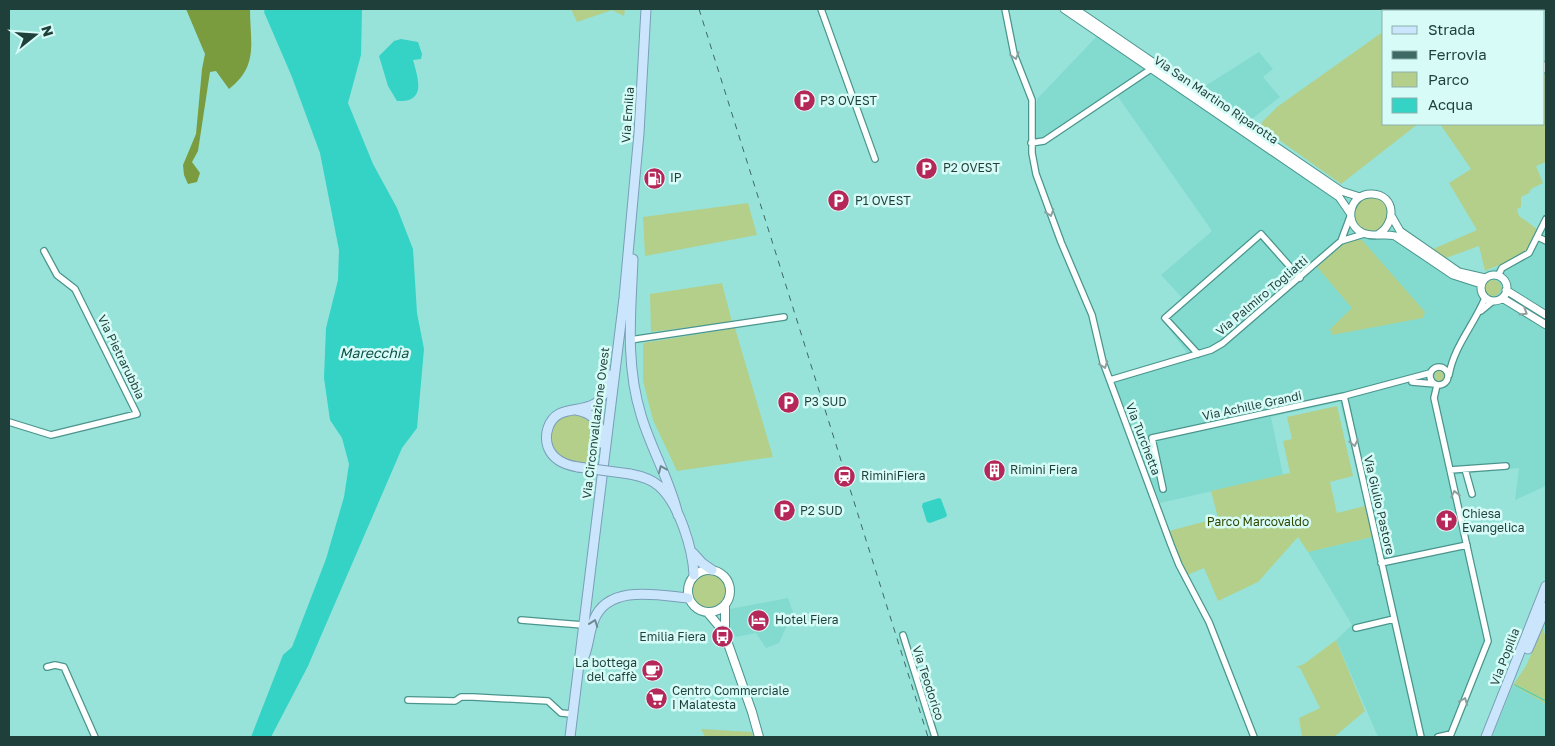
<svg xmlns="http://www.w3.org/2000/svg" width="1555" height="746" font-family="'Golos Text',sans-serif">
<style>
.built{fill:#83dbd0}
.green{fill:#b4cf8a}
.forest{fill:#7b9c3e}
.water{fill:#34d3c6}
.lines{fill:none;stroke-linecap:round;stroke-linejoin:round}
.stream{stroke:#34d3c6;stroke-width:1}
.minor-casing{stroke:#4a958d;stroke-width:8}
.tertiary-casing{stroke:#4a958d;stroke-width:9}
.secondary-casing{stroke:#4a958d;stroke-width:10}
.primary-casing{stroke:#789fb7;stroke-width:11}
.minor{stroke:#fff;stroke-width:5.5}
.tertiary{stroke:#fff;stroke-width:7}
.secondary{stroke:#fff;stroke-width:8}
.primary{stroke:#cbe5fc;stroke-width:9}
.rail{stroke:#3e6964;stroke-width:1;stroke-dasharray:6 6;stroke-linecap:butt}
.primary-bridge-casing{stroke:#789fb7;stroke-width:11;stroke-linecap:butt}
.primary-bridge{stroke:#cbe5fc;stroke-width:9}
.oneway{stroke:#8f9f9d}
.oneway2{stroke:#6c8a92}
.labels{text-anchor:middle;stroke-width:5;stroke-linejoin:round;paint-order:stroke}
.street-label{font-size:12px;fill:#1f3f3b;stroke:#d7fcf7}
.poi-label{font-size:12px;fill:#1f3f3b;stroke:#d7fcf7;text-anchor:start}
.park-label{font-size:12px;fill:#324600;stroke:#d7fcf7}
.water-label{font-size:14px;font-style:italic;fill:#0f504a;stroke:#d7fcf7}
</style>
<rect width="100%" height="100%" fill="#97e3da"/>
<path class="built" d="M 1101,32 L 1194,93 L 1259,52 L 1273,69 L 1263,77 L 1280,97 L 1243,126 L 1424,251 L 1469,279 L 1529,254 L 1546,221 L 1546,486 L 1515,500 L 1519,468 L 1452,475 L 1487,644 L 1453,735 L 1445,737 L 1378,737 L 1336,640 L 1352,625 L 1308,552 L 1372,537 L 1340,402 L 1271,417 L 1283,475 L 1160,503 L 1114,380 L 1190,357 L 1162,319 L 1185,301 L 1161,275 L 1212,231 L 1116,94 L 1032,149 L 1037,99 Z
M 788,598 L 793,612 L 779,643 L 766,648 L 756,633 L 736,637 L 728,623 L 730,609 Z
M 1513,685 L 1546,704 L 1546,737 L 1492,737 Z"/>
<path class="green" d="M 571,9 L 625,9 L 624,16 L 612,10 L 577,22 Z
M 1416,9 L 1478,9 L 1481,11 L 1412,11 Z
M 1384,31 L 1384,124 L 1418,124 L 1341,184 L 1261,127 L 1262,122 L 1277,107 Z
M 1544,70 L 1546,74 L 1546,162 L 1536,166 L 1543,183 L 1531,189 L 1529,193 L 1521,197 L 1521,207 L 1517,209 L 1519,216 L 1537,229 L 1526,251 L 1521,256 L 1485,271 L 1479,246 L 1446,258 L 1433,249 L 1477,230 L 1449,183 L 1471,169 L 1440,124 L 1544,124 Z
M1354 214a17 17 0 1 1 34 0a17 17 0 1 1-34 0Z
M 748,203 L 757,235 L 645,256 L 643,217 Z
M 1355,239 L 1362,240 L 1425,312 L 1423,318 L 1332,335 L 1330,329 L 1352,308 L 1317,267 L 1346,242 Z
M1485 288a8 8 0 1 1 16 0a8 8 0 1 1-16 0Z
M 722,283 L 732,322 L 651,332 L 650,294 Z
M 735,328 L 773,457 L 677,471 L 653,420 L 643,381 L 643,343 Z
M1434.5 376a5.5 5.5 0 1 1 11 0a5.5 5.5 0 1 1-11 0Z
M 1337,406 L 1353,476 L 1330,482 L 1337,513 L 1365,506 L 1372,537 L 1308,552 L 1298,537 L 1258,582 L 1218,601 L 1204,568 L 1187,575 L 1169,531 L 1218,518 L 1211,491 L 1290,473 L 1283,441 L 1292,439 L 1287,417 Z
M 576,412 C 604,423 599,439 595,465 C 585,464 573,464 564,459 C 550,451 543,426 560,417 C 565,414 571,413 576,412 Z
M691 591a18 18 0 1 1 36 0a18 18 0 1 1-36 0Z
M 1543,627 L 1546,640 L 1546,704 L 1513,685 L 1526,666 Z
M 1336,640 L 1365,711 L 1334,737 L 1302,737 L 1299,718 L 1320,708 L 1300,668 L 1296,667 L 1304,664 Z
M 701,729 L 752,732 L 753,737 L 705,737 Z"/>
<path class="forest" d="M 186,9 L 250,9 C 250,42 259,66 229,89 L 216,71 L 210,72 L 198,151 L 192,162 L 200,173 L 197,182 L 188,184 L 184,175 L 183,165 L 196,134 L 202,69 L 205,54 Z"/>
<path class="water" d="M 265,9 L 362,9 L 361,55 L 348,103 L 373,164 L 397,208 L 413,249 L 417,313 L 424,349 L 417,428 L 402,448 L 308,666 L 271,737 L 251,737 L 283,655 L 292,647 L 326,559 L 344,497 L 349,464 L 342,438 L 330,420 L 324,378 L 326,328 L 338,280 L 339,250 L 320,153 L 292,77 L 264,12 Z
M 401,39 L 418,42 L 422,54 L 421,59 L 413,60 C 418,78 427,103 397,101 L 388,86 L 379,56 L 394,41 Z
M 939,498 L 941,499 L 947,515 L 946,517 L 930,523 L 927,522 L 922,506 L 923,503 Z"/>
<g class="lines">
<path class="stream" d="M 1515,685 L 1546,701"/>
<defs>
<path id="minor" d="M 821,9 L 875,159
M 1005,9 L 1014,54 L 1032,100 L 1032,153 L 1036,174 L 1061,242 L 1092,315 L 1103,362 L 1171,545 L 1179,565 L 1209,622 L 1254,737
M 1484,9 L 1488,11
M 1544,65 L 1546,70
M 1031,143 L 1044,141 L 1151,69
M 1538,237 L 1546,241
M 1341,241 L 1350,217
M 1498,276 L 1502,268 L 1529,253 L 1546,219
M 1481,311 L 1493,301
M 630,340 L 784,317
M 1198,354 L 1165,318 L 1261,234 L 1300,278
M1430 376a9 9 0 1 1 18 0a9 9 0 1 1-18 0Z
M 1449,375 C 1454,346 1474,325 1485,298
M 1110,380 L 1211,350 L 1223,343 L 1341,241 L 1364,234
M 1412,382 L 1435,384
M 1437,385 L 1434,398 L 1488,641 L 1453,729 L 1451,734 L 1438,737
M 1344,396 L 1421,737
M 9,422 L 51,435 L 137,414 L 75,289 L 57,275 L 44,251
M 1465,469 L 1472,494
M 1450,470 L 1506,466
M 1163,489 L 1152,438 L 1344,396 L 1430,373
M 1381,563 L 1467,545
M 521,620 L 583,625
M 1356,628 L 1394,619
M 903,635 L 935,737
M 47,667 L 55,665 L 64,667 L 95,737
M 916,675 L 925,672
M 408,700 L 455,701 L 461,697 L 473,697 L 548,701 L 561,713 L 572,714"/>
<path id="tertiary" d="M 1064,9 L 1339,197 L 1350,213
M 1075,9 L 1341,191 L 1360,197
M 1392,217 L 1400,231 L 1459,272 L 1485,278
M 1377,235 C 1396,225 1397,195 1372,194 C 1350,193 1343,222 1361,232 C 1371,238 1384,233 1395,236 L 1453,275 L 1481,284
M1481 288a13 13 0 1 1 26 0a13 13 0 1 1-26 0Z
M 1506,290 L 1546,315
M 1502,298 L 1546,325"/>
<path id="secondary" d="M688 591a21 21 0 1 1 42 0a21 21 0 1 1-42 0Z
M 725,606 L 725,635 L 752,712 L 759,737
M 708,613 L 724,632"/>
<path id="primary" d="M 633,259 C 631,311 625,363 641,415 C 651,449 670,480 678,515
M 576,410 C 594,413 603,425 601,443
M 578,467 C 565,465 553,460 548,447 C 546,441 546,434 548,428 C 556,404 580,414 596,403 C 605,397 607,385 609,375
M 630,474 C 641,476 651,479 659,486 C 679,503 693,550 694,575
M 693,553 L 702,563 L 712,570
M 1528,649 L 1546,607
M 582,661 C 589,649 588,634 594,620 C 608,584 658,595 688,598
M 570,737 L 624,298 L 639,133 L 646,9
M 1486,737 L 1546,586"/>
</defs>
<use href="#minor" class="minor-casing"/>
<use href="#tertiary" class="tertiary-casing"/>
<use href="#secondary" class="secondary-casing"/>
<use href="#primary" class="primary-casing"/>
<use href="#minor" class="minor"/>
<use href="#tertiary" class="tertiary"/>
<use href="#secondary" class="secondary"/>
<use href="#primary" class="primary"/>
<path class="rail" d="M 699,9 L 928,737"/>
<defs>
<path id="primary-bridge" d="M 578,467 L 630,474"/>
</defs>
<use href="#primary-bridge" class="primary-bridge-casing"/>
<use href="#primary-bridge" class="primary-bridge"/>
</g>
<defs><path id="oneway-chevron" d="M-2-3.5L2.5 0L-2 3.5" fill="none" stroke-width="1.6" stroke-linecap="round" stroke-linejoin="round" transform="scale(1.25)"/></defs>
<g class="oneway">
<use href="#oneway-chevron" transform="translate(1015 56) rotate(74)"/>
<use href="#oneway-chevron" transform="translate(1050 213) rotate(71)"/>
<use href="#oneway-chevron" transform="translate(1524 312) rotate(32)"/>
<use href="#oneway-chevron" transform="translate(1104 365) rotate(70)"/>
<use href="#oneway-chevron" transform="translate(1354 443) rotate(77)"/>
<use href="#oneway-chevron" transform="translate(1455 494) rotate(-102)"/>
<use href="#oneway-chevron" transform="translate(1464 701) rotate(-68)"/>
</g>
<g class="oneway2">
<use href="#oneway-chevron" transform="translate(662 469) rotate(-113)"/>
<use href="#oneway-chevron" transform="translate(594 623) rotate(-70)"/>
</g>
<defs>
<symbol id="parking-disc" viewBox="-11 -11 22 22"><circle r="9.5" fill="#b52758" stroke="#d7fcf7"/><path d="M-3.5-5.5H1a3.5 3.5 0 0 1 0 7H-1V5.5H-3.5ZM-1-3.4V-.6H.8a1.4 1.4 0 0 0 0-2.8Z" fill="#fff"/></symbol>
<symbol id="fuel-disc" viewBox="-11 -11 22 22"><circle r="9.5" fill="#b52758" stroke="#d7fcf7"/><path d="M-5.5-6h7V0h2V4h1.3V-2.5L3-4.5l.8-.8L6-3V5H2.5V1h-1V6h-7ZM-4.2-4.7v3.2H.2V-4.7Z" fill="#fff"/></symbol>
<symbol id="building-disc" viewBox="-11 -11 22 22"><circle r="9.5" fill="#b52758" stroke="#d7fcf7"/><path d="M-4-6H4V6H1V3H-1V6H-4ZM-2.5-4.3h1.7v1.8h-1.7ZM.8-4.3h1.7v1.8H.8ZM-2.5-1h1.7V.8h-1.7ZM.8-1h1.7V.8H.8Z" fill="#fff"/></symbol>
<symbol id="station-disc" viewBox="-11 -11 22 22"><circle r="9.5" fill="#b52758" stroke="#d7fcf7"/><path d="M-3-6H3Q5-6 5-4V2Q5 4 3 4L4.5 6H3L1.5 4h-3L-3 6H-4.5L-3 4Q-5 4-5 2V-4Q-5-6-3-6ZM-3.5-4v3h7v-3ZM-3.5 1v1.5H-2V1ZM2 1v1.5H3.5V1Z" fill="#fff"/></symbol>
<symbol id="church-disc" viewBox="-11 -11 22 22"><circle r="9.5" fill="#b52758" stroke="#d7fcf7"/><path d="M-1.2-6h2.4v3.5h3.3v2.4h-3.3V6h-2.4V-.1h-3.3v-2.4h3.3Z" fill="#fff"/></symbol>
<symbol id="hotel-disc" viewBox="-11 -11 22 22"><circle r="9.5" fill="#b52758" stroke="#d7fcf7"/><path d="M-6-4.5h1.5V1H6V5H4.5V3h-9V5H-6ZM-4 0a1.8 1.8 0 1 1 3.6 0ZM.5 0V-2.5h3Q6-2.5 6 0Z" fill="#fff"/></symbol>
<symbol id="bus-disc" viewBox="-11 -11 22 22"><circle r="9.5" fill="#b52758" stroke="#d7fcf7"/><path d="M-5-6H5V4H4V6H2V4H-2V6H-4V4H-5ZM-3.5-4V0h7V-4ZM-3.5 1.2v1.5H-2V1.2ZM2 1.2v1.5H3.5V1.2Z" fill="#fff"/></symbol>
<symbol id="cafe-disc" viewBox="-11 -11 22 22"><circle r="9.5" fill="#b52758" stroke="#d7fcf7"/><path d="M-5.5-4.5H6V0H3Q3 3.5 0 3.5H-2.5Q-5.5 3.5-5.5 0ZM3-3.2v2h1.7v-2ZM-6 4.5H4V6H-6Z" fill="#fff"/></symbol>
<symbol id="supermarket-disc" viewBox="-11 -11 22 22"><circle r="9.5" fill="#b52758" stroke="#d7fcf7"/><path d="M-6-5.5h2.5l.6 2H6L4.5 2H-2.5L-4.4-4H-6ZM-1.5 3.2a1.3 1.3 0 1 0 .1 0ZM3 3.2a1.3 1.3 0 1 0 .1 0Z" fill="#fff"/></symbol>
</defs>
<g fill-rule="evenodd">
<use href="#parking-disc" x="792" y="88" width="25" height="25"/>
<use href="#parking-disc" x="914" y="156" width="25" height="25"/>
<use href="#fuel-disc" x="642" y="166" width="25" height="25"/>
<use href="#parking-disc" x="826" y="188" width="25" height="25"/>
<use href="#parking-disc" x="776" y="390" width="25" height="25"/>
<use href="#building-disc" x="982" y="458" width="25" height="25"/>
<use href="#station-disc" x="832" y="464" width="25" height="25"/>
<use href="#parking-disc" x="772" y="498" width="25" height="25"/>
<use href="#church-disc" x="1434" y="508" width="25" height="25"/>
<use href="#hotel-disc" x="746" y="608" width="25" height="25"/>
<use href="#bus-disc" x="710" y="624" width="25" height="25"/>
<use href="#cafe-disc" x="640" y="658" width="25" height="25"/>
<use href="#supermarket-disc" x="644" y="686" width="25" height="25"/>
</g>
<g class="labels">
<g class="street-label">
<text transform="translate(1216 100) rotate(34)" y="4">Via San Martino Riparotta</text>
<text transform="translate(628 115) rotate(-86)" y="4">Via Emilia</text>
<text transform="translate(1262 296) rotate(-40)" y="4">Via Palmiro Togliatti</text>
<text transform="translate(121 357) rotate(64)" y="4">Via Pietrarubbia</text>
<text transform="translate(1252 406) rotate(-12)" y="4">Via Achille Grandi</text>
<text transform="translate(596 423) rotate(-83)" y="4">Via Circonvallazione Ovest</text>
<text transform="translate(1143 439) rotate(69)" y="4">Via Turchetta</text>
<text transform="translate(1379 505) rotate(77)" y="4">Via Giulio Pastore</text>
<text transform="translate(1505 657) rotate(-69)" y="4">Via Popilia</text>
<text transform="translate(928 683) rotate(72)" y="4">Via Teodorico</text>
</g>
<g class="poi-label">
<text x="820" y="105">P3 OVEST</text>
<text x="943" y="172">P2 OVEST</text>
<text x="670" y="182">IP</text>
<text x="855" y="205">P1 OVEST</text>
<text x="804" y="406">P3 SUD</text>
<text x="1010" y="474">Rimini Fiera</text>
<text x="861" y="480">RiminiFiera</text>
<text x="800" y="515">P2 SUD</text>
<text x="1462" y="518">Chiesa<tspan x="1462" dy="14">Evangelica</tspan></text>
<text x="775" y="624">Hotel Fiera</text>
<text x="706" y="641" text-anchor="end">Emilia Fiera</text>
<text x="637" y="667" text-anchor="end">La bottega<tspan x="637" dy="14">del caffè</tspan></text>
<text x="672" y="695">Centro Commerciale<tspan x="672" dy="14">I Malatesta</tspan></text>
</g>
<g class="park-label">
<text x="1258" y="526">Parco Marcovaldo</text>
</g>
<g class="water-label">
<text x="374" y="358">Marecchia</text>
</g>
</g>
<rect width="1555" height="746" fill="none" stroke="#1f3f3b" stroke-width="20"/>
<rect x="1382" y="10" width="162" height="115" fill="#d7fcf7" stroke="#8db0ac"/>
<rect x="1392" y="26" width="25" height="8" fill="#cbe5fc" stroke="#8db0ac"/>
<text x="1428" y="35" font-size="15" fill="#1f3f3b">Strada</text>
<rect x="1392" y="51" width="25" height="8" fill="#3e6964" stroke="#8db0ac"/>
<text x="1428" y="60" font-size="15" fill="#1f3f3b">Ferrovia</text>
<rect x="1392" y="72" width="25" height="15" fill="#b4cf8a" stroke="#8db0ac"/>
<text x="1428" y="85" font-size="15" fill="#1f3f3b">Parco</text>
<rect x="1392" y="98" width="25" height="15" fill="#34d3c6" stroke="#8db0ac"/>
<text x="1428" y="110" font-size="15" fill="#1f3f3b">Acqua</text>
<g transform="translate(35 35) rotate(73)" stroke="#d7fcf7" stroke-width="4" paint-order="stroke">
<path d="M0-4L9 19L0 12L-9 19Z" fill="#1f3f3b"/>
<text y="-8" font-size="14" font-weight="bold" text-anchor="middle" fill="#1f3f3b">N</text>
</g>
</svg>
